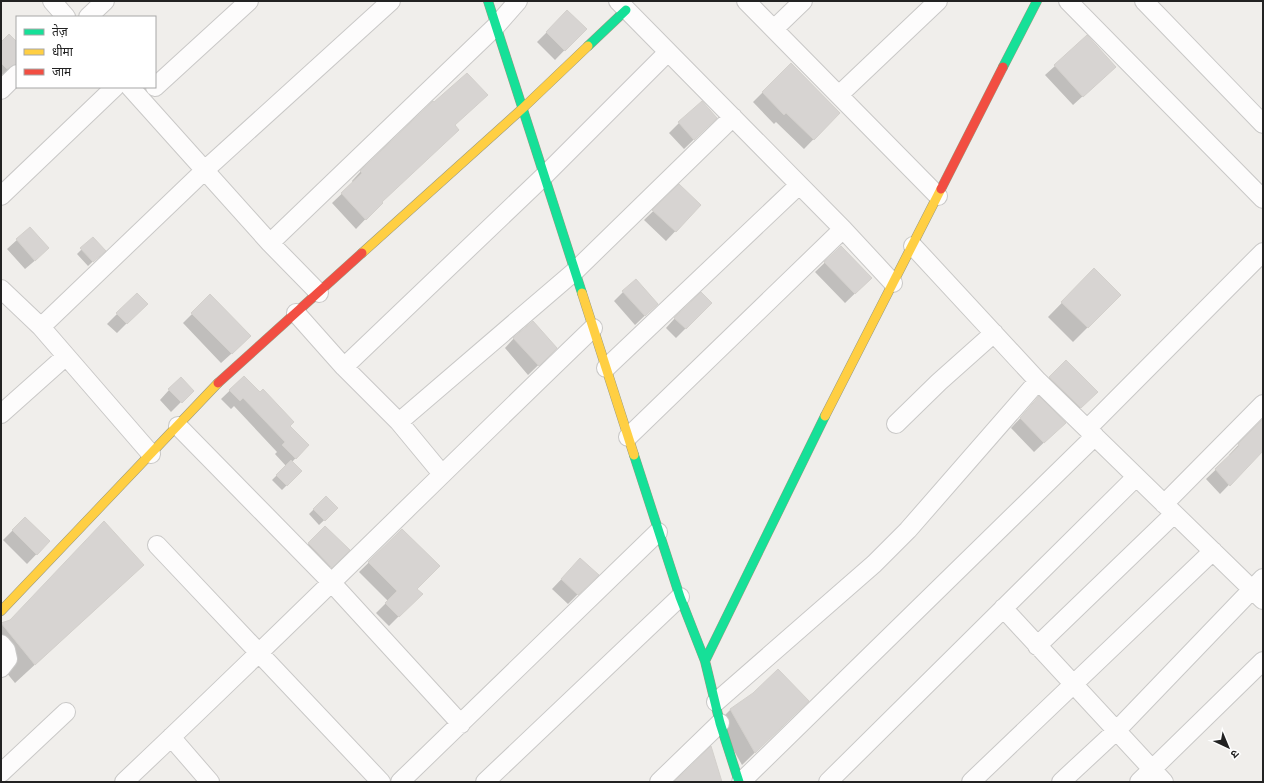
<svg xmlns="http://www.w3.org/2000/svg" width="1264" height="783" font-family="Signika,'Noto Sans Devanagari',sans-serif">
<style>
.shadow{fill:#0003}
.building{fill:#d7d4d2;stroke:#d3d0cc}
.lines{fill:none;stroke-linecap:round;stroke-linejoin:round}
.street-casing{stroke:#c9c8c7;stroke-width:20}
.fast-casing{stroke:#999a82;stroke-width:10}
.slow-casing{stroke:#999a82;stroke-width:10}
.jam-casing{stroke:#999a82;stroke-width:10}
.street{stroke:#fdfcfc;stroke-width:18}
.fast{stroke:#16e098;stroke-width:9}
.slow{stroke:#ffcf43;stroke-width:9}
.jam{stroke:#f24e42;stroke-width:9}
</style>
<rect width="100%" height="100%" fill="#f0eeeb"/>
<path class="shadow" d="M 567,12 L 585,29 L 555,60 L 537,42 Z
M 1,43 L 17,43 L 17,63 L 7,73 L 1,75 Z
M 791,64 L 839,113 L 804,149 L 776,122 L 774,124 L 753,102 Z
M 1055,66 L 1105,76 L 1073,105 L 1045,75 Z
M 716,118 L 684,149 L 669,133 L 679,123 Z
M 454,126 L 356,229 L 332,203 L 353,183 L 352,181 L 361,171 Z
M 679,186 L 700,205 L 666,241 L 644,220 Z
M 30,228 L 38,258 L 25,269 L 7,249 Z
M 93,238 L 104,251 L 88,266 L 77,254 Z
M 841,247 L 871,278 L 845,303 L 815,272 Z
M 1094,270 L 1120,295 L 1073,342 L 1048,317 Z
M 623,292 L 657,304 L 635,325 L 614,301 Z
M 137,294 L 146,304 L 117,333 L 107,324 Z
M 210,296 L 241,345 L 221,363 L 183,323 Z
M 711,303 L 676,338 L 666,328 L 675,318 Z
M 514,338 L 556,348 L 528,375 L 505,348 Z
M 1066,361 L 1096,392 L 1071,417 L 1040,387 Z
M 244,377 L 308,445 L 292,462 L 301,471 L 282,490 L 272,480 L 286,466 L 275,454 L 277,452 L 234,406 L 231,409 L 221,399 Z
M 169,390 L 192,391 L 171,412 L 160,400 Z
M 1039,398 L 1055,432 L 1034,452 L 1011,428 Z
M 1263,419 L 1263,450 L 1220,494 L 1206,479 L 1230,456 L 1229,455 Z
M 326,497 L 337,508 L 319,525 L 309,514 Z
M 25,518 L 49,541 L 27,564 L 3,540 Z
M 325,527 L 348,550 L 321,576 L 299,554 Z
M 402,530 L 416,589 L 421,594 L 389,626 L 376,613 L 388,601 L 359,572 Z
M 143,565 L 15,683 L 1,666 L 1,624 Z
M 571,569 L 597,575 L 568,604 L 552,589 Z
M 808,701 L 742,765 L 718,722 L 731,709 Z"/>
<path class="building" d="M 567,10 L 587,29 L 565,51 L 546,32 Z
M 9,34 L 17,42 L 17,64 L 7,69 L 1,63 L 1,42 Z
M 1087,35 L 1116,67 L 1083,97 L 1054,65 Z
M 791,63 L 840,113 L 814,140 L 786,113 L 784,115 L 762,92 Z
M 467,73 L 488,95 L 455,125 L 459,130 L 382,202 L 383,203 L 366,220 L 341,193 L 362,173 L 360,171 L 433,101 L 434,102 Z
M 702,101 L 717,118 L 694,140 L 678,122 Z
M 679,184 L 701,205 L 676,232 L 652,210 Z
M 30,227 L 49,248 L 35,261 L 16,239 Z
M 93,237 L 106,251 L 93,262 L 80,248 Z
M 841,246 L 872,278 L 855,294 L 824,262 Z
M 1094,268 L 1121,295 L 1088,328 L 1061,302 Z
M 636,279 L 658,304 L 645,316 L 622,291 Z
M 701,292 L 712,303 L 686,329 L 674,318 Z
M 137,293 L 148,304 L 127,324 L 116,313 Z
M 210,294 L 251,336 L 232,354 L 191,313 Z
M 533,321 L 557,348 L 539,366 L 513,338 Z
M 1066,360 L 1098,392 L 1081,408 L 1049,377 Z
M 244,376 L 260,392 L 263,389 L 294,422 L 290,426 L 309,445 L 296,459 L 282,445 L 285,442 L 243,398 L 240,401 L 229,390 Z
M 181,377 L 194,391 L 182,403 L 168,389 Z
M 1039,396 L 1066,423 L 1044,443 L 1020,418 Z
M 1263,419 L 1263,451 L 1230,486 L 1215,469 L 1239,446 L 1238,444 Z
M 291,460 L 302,471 L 287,486 L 276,475 Z
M 326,496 L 338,508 L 325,521 L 313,509 Z
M 25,517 L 50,541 L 37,555 L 12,530 Z
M 104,521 L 144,565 L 35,665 L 1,623 L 10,620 Z
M 325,526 L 350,550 L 332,568 L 308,543 Z
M 402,529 L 440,566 L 417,589 L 423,594 L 399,617 L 385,603 L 397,591 L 368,562 Z
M 580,558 L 599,575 L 578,595 L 561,579 Z
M 778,669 L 809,701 L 755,753 L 730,709 L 753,693 Z
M 711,746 L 722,782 L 674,782 Z"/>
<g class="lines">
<defs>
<path id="street" d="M 52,1 L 66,17
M 618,1 L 843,229 L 893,283
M 746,1 L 938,196
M 1068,1 L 1263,199
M 1144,1 L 1263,124
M 88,17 L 105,1
M 774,29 L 803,1
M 130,87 L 270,243 L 319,293
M 155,87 L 249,1
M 1,90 L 17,74
M 840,94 L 938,1
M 1,196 L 115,87
M 270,243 L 496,26 L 518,1
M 913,246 L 1038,381 L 1263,600
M 1,289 L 41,327 L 151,454
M 296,313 L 344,367 L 399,422 L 442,474
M 41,327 L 206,169 L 391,1
M 344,367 L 544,176 L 668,52
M 606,368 L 799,185
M 1,414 L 66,356
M 399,422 L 575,271 L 733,117
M 896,424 L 939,382 L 994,333
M 178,426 L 331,582 L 461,724
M 1088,428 L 1263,252
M 628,437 L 843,229
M 1164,504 L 1263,404
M 157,545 L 381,782
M 1003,608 L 1164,782
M 1,644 L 6,650 L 8,659 L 1,668
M 1037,646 L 1174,514
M 716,702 L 874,564 L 908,530 L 1038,381
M 171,737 L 210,782
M 1,773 L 66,712
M 124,782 C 282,633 436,479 593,328
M 400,782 L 658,532
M 485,782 L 680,597
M 659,782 L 720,723
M 741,782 L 1095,436
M 828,782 L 1136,477
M 971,782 L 1213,551
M 1061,782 L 1116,731 L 1263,578
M 1139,782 L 1263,661"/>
<path id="fast" d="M 488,1 L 582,293
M 588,46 L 626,10
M 1003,67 L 1037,1
M 634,455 L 680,597 L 705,661 L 720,723 L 739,782
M 705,661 L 825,416"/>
<path id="slow" d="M 362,253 L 523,108 L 588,46
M 582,293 L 634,455
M 825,416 L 941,189
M 1,611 L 218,383"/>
<path id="jam" d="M 941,189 L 1003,67
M 218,383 L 362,253"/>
</defs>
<use href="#street" class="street-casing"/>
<use href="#fast" class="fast-casing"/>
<use href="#slow" class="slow-casing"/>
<use href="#jam" class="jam-casing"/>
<use href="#street" class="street"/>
<use href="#fast" class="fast"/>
<use href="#slow" class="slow"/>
<use href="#jam" class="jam"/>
</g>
<rect width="1264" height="783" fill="none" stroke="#222222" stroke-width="4"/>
<rect x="16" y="16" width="140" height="72" fill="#ffffff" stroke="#a7a7a7"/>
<rect x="24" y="29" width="20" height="6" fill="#16e098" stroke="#a7a7a7"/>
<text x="52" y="36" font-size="12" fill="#222222">तेज़</text>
<rect x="24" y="49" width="20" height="6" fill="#ffcf43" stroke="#a7a7a7"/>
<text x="52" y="56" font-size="12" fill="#222222">धीमा</text>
<rect x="24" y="69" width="20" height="6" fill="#f24e42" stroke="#a7a7a7"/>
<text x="52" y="76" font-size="12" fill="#222222">जाम</text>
<g transform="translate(1228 747) rotate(136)" stroke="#ffffff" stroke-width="3" paint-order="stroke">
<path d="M0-3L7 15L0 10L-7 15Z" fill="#222222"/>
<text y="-6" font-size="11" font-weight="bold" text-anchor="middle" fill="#222222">उ</text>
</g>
</svg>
